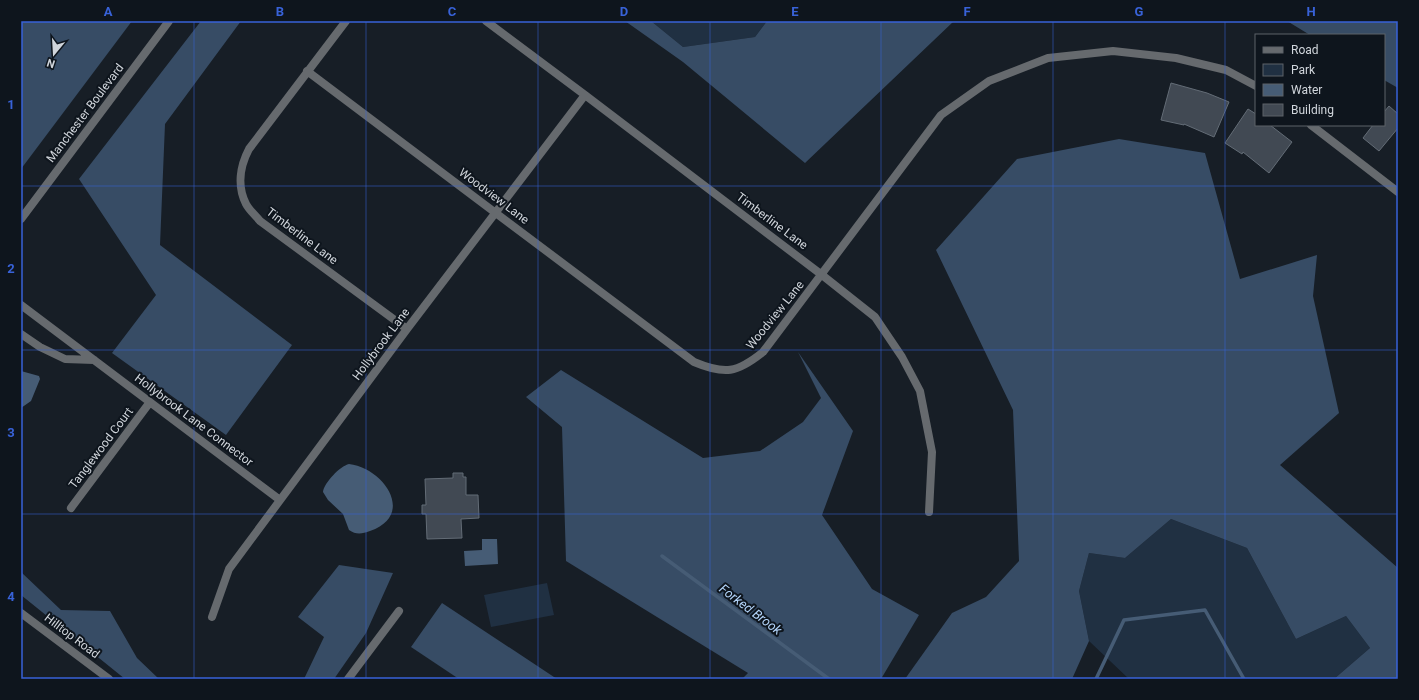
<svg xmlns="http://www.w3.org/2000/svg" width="1419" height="700" font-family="Roboto,sans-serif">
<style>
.green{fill:#203042}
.forest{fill:#374c65}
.water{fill:#465c75}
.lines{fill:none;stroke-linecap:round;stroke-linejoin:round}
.stream{stroke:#465c75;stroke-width:3.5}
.building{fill:#414953;stroke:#636c76}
.minor{stroke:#666a6e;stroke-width:8}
.tertiary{stroke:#666a6e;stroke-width:8}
.grid{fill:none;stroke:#3862d8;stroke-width:1;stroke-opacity:0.55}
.labels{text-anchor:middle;stroke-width:4;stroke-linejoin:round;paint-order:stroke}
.street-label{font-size:12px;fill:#d0d5db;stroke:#0e151d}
.water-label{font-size:13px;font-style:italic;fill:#b3d4f9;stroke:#0e151d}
.neatline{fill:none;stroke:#3862d8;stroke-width:1.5}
.grid-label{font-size:13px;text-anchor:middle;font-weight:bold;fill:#3862d8}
</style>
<rect width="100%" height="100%" fill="#171e26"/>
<path class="green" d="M 651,21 L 767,21 L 755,37 L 683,47 Z
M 1171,519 L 1247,548 L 1296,639 L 1346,616 L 1370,648 L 1334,679 L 1129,679 L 1089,641 L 1079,591 L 1089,553 L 1125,558 Z
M 547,583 L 554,615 L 491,627 L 484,595 Z"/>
<path class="forest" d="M 22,21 L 132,21 L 21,169 L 21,22 Z
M 201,21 L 241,21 L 165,124 L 160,245 L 292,345 L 226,435 L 112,353 L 156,295 L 79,179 Z
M 625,21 L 651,21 L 683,47 L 755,37 L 767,21 L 954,21 L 805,163 L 683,62 Z
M 1287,21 L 1398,21 L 1398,88 L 1384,80 L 1384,35 L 1310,35 Z
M 1119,139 L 1205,153 L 1240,279 L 1317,255 L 1313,296 L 1339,413 L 1280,465 L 1398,568 L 1398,679 L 1334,679 L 1370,648 L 1346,616 L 1296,639 L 1247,548 L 1171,519 L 1125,558 L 1089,553 L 1079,591 L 1089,641 L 1072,679 L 905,679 L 952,613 L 986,597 L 1019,561 L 1013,410 L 936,250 L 1017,159 Z
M 798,352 L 853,431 L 822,515 L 872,589 L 919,615 L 881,679 L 742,679 L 748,673 L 566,561 L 562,427 L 526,397 L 561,370 L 703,458 L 760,451 L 803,422 L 821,398 Z
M 339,565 L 393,573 L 366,633 L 334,679 L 304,679 L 324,637 L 298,617 Z
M 21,572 L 61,610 L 110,611 L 137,658 L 159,679 L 125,679 L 21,595 Z
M 442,603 L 557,679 L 459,679 L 411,647 Z"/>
<path class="water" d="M 21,371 L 39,376 L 40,379 L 31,401 L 21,408 Z
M 349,464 C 384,468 416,515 370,531 C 362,534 356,535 349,530 L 343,514 L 328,500 L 323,492 C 324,483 340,466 349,464 Z
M 482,539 L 497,539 L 498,564 L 465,566 L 464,551 L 482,550 Z"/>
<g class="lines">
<path class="stream" d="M 662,556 L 829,679
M 1096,679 L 1124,620 L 1205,610 L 1244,679"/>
</g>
<path class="building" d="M 1171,83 L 1207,93 L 1229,102 L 1214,137 L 1184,124 L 1184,125 L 1161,120 Z
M 1389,106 L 1398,114 L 1398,128 L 1379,151 L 1363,138 L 1373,125 L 1384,125 L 1384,112 Z
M 1248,109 L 1256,114 L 1256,125 L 1270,125 L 1292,142 L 1269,173 L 1243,152 L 1242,154 L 1225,143 Z
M 453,473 L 463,473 L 463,477 L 466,477 L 466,495 L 478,495 L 479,518 L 461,519 L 462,538 L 427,539 L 426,514 L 422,514 L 422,505 L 426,505 L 425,479 L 453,478 Z"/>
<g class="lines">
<path class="minor" d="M 346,21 L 249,149 C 240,166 237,186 246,204 C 249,210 256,216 260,221 L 407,329
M 486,21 L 585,95 L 822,275 L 875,317 L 902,357 L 920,391 L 932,452 L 929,512
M 307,71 L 694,362 C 725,375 737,373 763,352 L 941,115 L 989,81 L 1048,58 L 1113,51 L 1176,58 L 1226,70 L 1256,86
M 1311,125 L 1398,192
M 21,305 L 280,500
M 21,334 L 40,347 L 65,359 L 94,360
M 71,508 L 150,402
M 21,613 L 109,679
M 212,617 L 229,569 L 407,329 L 585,95
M 348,679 L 399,611"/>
<path class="tertiary" d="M 21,219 L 169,21"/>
</g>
<path class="grid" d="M 194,21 L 194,679M 366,21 L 366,679M 538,21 L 538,679M 710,21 L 710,679M 881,21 L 881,679M 1053,21 L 1053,679M 1225,21 L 1225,679M 21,186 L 1398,186M 21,350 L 1398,350M 21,514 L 1398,514"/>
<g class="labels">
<g class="street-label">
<text transform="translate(85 113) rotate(-53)" y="4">Manchester Boulevard</text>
<text transform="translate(494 196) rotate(37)" y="4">Woodview Lane</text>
<text transform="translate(772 221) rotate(37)" y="4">Timberline Lane</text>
<text transform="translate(302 236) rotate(37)" y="4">Timberline Lane</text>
<text transform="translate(775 315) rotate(-51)" y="4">Woodview Lane</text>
<text transform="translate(381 344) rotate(-53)" y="4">Hollybrook Lane</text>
<text transform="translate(194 420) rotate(37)" y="4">Hollybrook Lane Connector</text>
<text transform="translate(101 448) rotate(-53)" y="4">Tanglewood Court</text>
<text transform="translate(72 636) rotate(37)" y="4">Hilltop Road</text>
</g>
<g class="water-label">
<text transform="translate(751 609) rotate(37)" y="5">Forked Brook</text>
</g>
</g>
<rect width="1419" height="700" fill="none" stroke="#0e151d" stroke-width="44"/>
<rect x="1255" y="34" width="130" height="92" fill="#0e151d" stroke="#5c6269"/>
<rect x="1263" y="47" width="20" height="6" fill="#666a6e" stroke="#5c6269"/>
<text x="1291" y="54" font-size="12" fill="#d0d5db">Road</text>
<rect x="1263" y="64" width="20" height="12" fill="#203042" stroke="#5c6269"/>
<text x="1291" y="74" font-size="12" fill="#d0d5db">Park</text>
<rect x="1263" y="84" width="20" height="12" fill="#465c75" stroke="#5c6269"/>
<text x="1291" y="94" font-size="12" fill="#d0d5db">Water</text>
<rect x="1263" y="104" width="20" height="12" fill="#414953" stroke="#5c6269"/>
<text x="1291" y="114" font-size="12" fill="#d0d5db">Building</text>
<g transform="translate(54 54) rotate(198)" stroke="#0e151d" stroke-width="3" paint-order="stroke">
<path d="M0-3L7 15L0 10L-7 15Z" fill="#d0d5db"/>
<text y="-6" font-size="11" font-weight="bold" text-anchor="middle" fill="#d0d5db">N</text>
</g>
<rect x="22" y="22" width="1375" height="656" class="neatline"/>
<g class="grid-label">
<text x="108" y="16">A</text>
<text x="280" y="16">B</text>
<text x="452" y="16">C</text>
<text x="624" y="16">D</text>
<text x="795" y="16">E</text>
<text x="967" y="16">F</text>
<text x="1139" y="16">G</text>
<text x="1311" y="16">H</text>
<text x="11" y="109">1</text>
<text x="11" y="273">2</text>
<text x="11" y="437">3</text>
<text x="11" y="601">4</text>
</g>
</svg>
